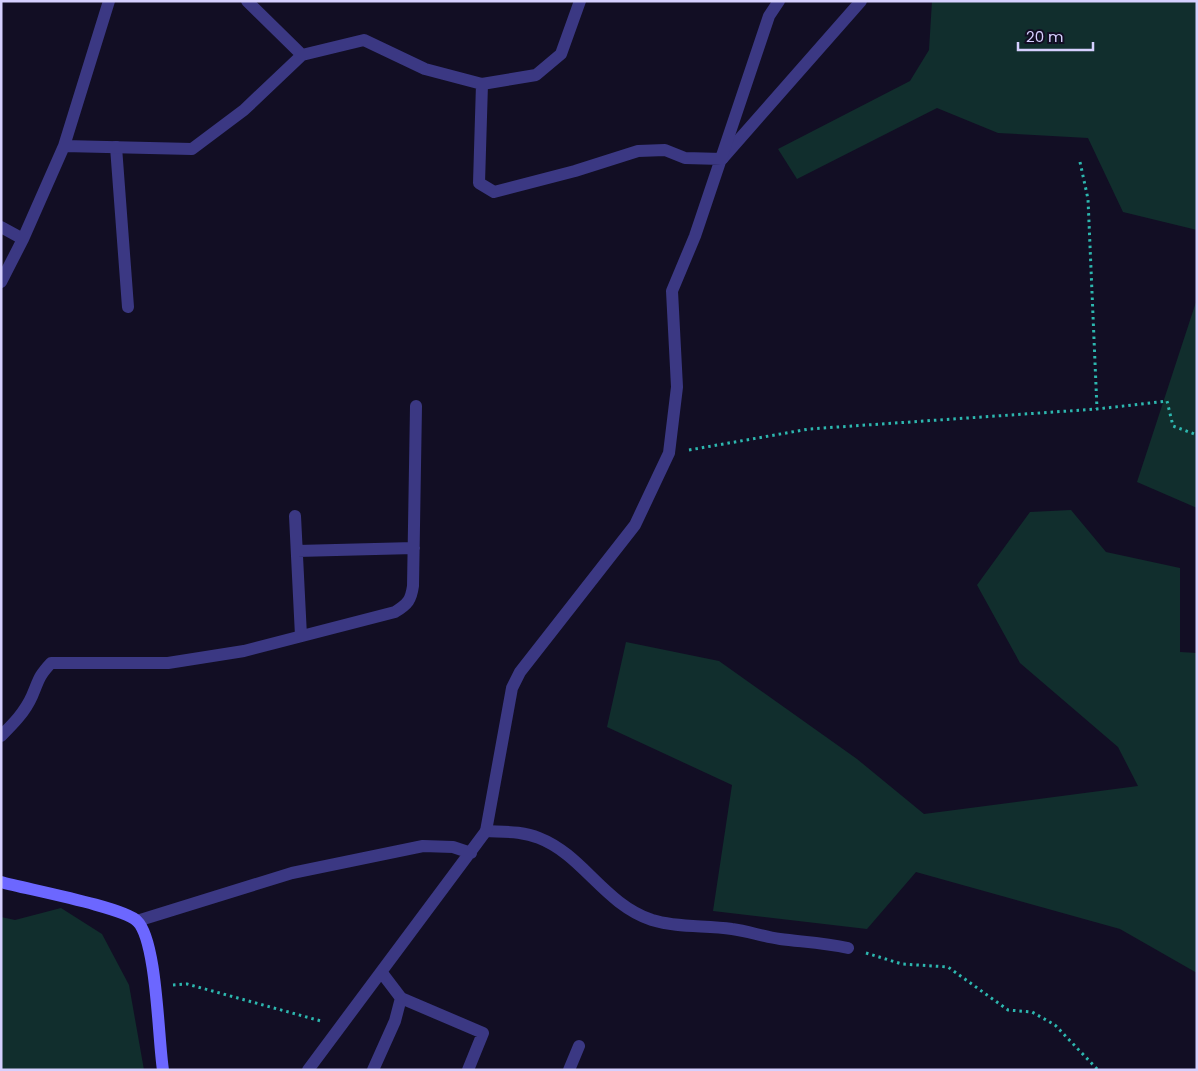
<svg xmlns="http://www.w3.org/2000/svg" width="1198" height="1071" font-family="Poppins,sans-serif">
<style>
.green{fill:#112e2d}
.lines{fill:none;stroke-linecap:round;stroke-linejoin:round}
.path{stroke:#2db7af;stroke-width:3;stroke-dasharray:2.5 4;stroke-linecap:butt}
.lane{stroke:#3b3883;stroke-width:12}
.street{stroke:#3b3883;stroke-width:12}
.secondary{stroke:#6c67ff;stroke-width:12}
</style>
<rect width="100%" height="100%" fill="#120e24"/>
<path class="green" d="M 932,1 L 1197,1 L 1197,230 L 1123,212 L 1088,138 L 998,133 L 937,108 L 797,179 L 778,149 L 910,81 L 929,50 Z
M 1197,299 L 1197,508 L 1137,482 Z
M 1071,510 L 1106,552 L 1180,568 L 1180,652 L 1197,653 L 1197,973 L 1120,929 L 916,872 L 867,929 L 713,911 L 732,785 L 607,727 L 626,642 L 719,661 L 857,759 L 924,814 L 1138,786 L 1118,747 L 1020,663 L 977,585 L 1030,512 Z
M 61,908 L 102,934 L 129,985 L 144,1070 L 1,1070 L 1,917 L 15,920 Z"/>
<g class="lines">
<path class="path" d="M 1080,162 L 1088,199 L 1097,409
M 689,450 L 809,429 L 1097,409 L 1167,401 L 1173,426 L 1197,435
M 866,953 L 902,964 L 948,967 L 1008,1010 L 1032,1012 L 1055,1025 L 1098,1070
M 173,985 L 187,984 L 321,1021"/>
<path class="lane" d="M 116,147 L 128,307
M 722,159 L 861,1
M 295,516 L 301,636
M 297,551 L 414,548
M 1,736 C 13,724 25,712 32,696 C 39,680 38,677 51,663 L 168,663 L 244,651 L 395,612 C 408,604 411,600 413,586 L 416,406
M 486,831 C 504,832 522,831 539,838 C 583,855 604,904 652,920 C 678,928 705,925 732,929 C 748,931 764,937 780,939 C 804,942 825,943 848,948"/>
<path class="street" d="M 247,1 L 302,55 L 364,40 L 425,69 L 482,84 L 536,75 L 561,54 L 580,1
M 482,84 L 479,183 L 494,192 L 575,171 L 638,151 L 665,150 L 685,158 L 722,159
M 64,146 L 192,149 L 244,110 L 302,55
M 1,227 L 23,239
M 1,282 L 23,239 L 64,146 L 109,1
M 137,921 L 292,873 L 423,846 L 453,847 L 471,853
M 401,998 L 483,1033 L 468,1070
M 308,1070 L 486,831 L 512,688 L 520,672 L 635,525 L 669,453 L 677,387 L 672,291 L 695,236 L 769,16 L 779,1
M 373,1070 L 395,1021 L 401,998 L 382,973
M 569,1070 L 579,1046"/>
<path class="secondary" d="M 1,882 C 26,889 123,907 137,921 C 157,940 158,1038 163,1070"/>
</g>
<rect width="1198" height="1071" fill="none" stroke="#d6d0ff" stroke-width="5"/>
<path d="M1018 42v8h75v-8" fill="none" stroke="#d6d0ff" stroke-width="2.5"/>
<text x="1026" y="42" font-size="15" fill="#d6d0ff" stroke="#120e24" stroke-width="4" paint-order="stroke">20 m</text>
</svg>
